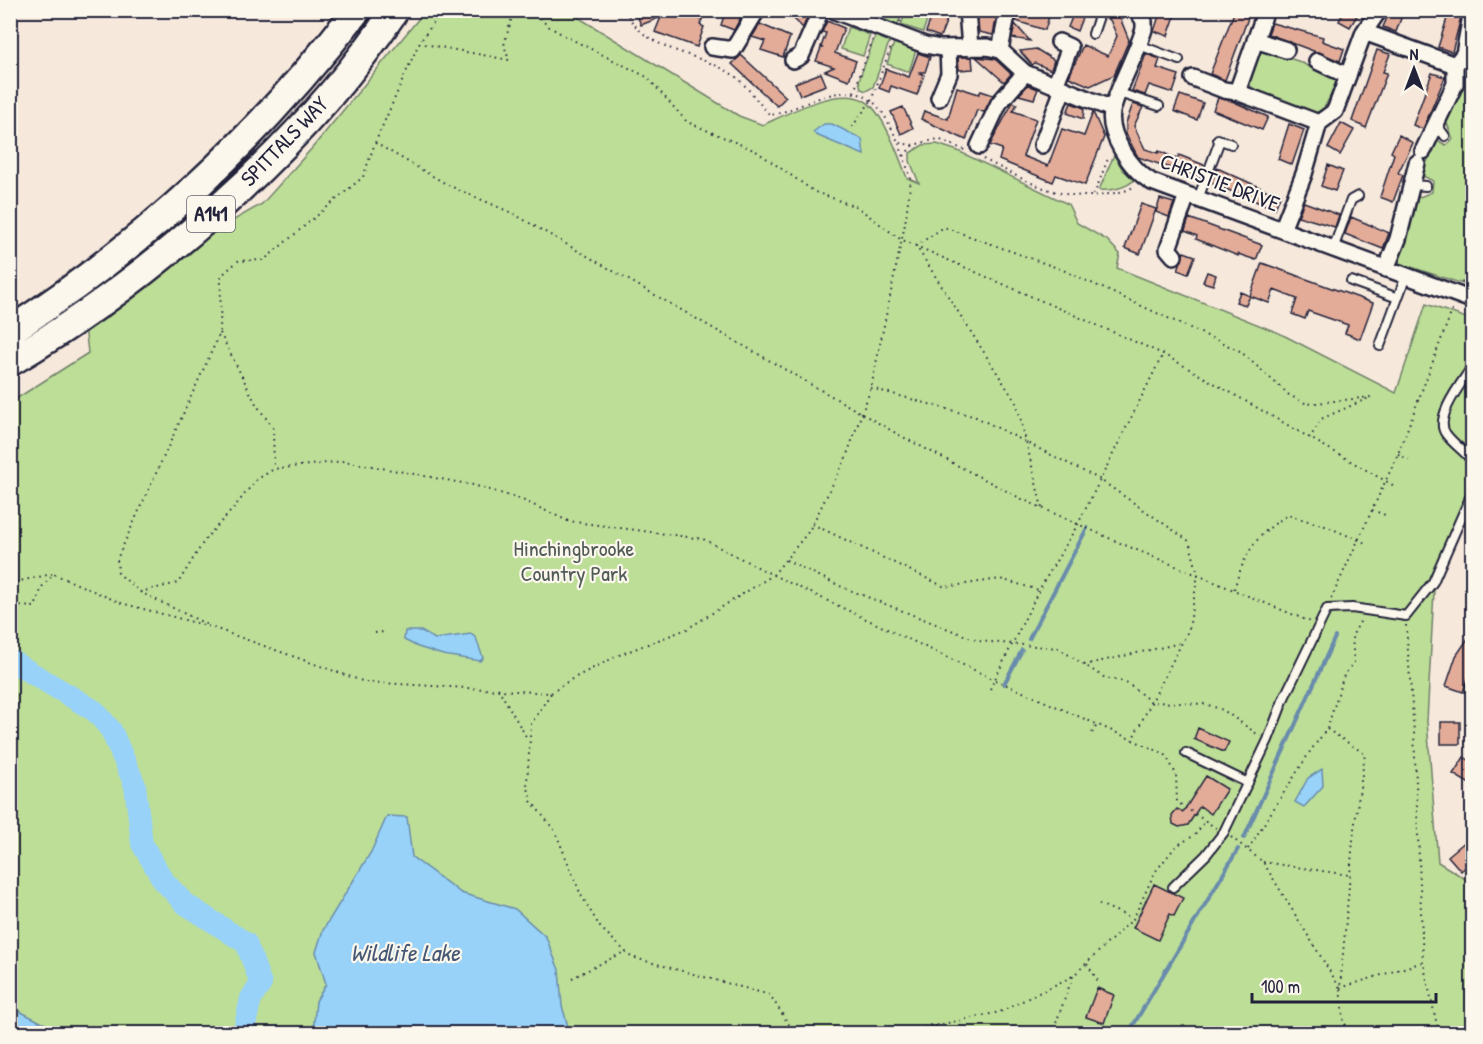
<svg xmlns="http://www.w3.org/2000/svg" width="1483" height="1044" font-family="'Patrick Hand',sans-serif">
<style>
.green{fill:#bdde97;stroke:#708069;stroke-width:1.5}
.water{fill:#98d2f8;stroke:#698cac;stroke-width:1.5}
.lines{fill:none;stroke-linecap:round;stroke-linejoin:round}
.stream{stroke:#698cac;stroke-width:4}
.river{stroke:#98d2f8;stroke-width:22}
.building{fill:#e3ac99;stroke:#22223b;stroke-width:1.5}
.lane-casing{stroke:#22223b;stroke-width:12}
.street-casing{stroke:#22223b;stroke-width:20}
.highway-casing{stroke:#22223b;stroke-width:32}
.path{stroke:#22223b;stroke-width:2;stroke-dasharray:1.5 4.5;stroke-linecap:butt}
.lane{stroke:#fbf7ec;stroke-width:8}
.street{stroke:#fbf7ec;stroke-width:15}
.highway{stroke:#fbf7ec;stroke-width:27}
.labels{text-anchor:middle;stroke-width:4.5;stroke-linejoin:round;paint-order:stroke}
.shield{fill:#fbf7ec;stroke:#636270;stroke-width:1.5}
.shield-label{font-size:21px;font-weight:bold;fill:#22223b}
.street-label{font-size:22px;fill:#22223b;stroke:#fbf7ec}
.park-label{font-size:22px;fill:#505a57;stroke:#fbf7ec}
.water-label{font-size:24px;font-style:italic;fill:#455774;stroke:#fbf7ec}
</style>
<rect width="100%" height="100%" fill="#f6e8db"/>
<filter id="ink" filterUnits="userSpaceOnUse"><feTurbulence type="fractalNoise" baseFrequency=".0167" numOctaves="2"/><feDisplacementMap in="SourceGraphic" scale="12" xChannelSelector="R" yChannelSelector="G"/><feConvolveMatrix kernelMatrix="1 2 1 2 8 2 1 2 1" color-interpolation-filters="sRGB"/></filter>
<g filter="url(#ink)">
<path class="green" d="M 425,11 L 568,11 L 739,116 L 763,125 C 787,114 839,85 865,101 C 883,111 900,159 907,178 L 919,183 L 910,161 L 910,153 L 923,145 L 937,144 L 958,151 L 1068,204 L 1077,223 L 1107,240 L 1120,254 L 1117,268 L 1279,333 L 1396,393 L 1426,304 L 1472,320 L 1472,502 L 1434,591 L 1427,721 L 1438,862 L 1472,883 L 1472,1033 L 63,1034 L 11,1007 L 11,402 L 88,353 L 85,326 L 178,252 L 262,204 L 313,147 Z
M 886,11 L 903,11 L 897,26 L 883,20 Z
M 906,11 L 930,11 L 923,32 L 901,25 Z
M 848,27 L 870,35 L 863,56 L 841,49 Z
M 876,34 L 890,40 L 873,87 L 866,91 L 861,89 L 859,80 Z
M 894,43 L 916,50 L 909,72 L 887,64 Z
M 1259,49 L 1298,61 L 1338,81 L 1324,108 L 1316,113 L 1252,89 L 1248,80 Z
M 1472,51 L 1472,287 L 1396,262 L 1417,198 L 1432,192 L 1433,181 L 1421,175 L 1437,140 L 1446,145 L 1453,139 L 1446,121 L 1462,83 L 1463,68 Z
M 1114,155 L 1123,170 L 1135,179 C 1127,188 1111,191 1099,190 Z"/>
<path class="water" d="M 824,124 L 832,124 L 862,139 L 864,155 L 816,135 L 813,132 Z
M 405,631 L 421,631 L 435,639 L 471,634 L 476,638 L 483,658 L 480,661 L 443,655 L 418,647 L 404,640 Z
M 1322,769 L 1323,786 L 1304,807 L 1295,802 L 1308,778 Z
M 387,816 L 407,817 L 412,857 L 461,893 L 515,909 L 546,937 L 559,970 L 562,1006 L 570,1033 L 313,1033 L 316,1001 L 326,984 L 316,952 L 323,930 L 371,852 Z
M 11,1007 L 63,1033 L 11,1033 Z"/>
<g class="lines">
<path class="stream" d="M 1029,639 L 1087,528
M 1004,684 L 1022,650
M 1244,838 L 1335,637
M 1128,1034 L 1238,849"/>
<path class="river" d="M 10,660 L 95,711 L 111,730 L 135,785 L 142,844 L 163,880 L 184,903 L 246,943 L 261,984 L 251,998 L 243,1034"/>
</g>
<path class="building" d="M 635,10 L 696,10 L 703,17 L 700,25 L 704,27 L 697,47 L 655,32 L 661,17 L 641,25 Z
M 726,10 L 744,10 L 738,16 L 741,17 L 734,30 L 721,25 Z
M 785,10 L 804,10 L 808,15 L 803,28 Z
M 977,10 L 998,10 L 993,35 L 979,32 Z
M 1018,10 L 1051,10 L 1045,30 L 1016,21 Z
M 1075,10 L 1085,10 L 1077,31 L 1068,27 Z
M 1107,10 L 1118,13 L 1129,40 L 1114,75 L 1090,86 L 1069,77 L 1083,45 L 1108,56 L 1117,36 L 1110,20 L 1105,18 Z
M 1161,10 L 1177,10 L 1168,36 L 1154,31 Z
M 1235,10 L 1251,10 L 1225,80 L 1210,74 Z
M 1345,10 L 1358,14 L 1350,27 L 1339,21 Z
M 1394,10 L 1404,10 L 1396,32 L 1383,27 L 1389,13 L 1392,14 Z
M 933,12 L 948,17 L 940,37 L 926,32 Z
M 1449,12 L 1461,17 L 1452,52 L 1438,47 Z
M 827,21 L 844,28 L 835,53 L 856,61 L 849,80 L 825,71 L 834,67 L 816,61 L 821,48 L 823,48 L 821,47 L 826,33 L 822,32 Z
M 1272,23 L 1323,37 L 1322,41 L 1344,49 L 1340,61 L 1268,34 Z
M 760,24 L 790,37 L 783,57 L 761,50 L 765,41 L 752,37 Z
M 1015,24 L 1030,41 L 1012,38 Z
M 1036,49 L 1054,60 L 1051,70 L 1035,63 L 1032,65 L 1020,51 Z
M 1377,50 L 1390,54 L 1383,72 L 1387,73 L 1366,128 L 1352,121 Z
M 918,53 L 930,57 L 925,72 L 918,72 L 924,75 L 917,95 L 891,86 L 889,92 L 879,88 L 886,69 L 909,77 Z
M 1146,54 L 1160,59 L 1157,68 L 1179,75 L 1173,93 L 1149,85 L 1145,95 L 1132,91 Z
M 741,55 L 786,97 L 777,106 L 732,64 Z
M 958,57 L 972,57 L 973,69 L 959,70 Z
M 976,57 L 995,59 L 1011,74 L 1004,82 Z
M 821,73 L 826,85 L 800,95 L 795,83 Z
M 1432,73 L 1445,77 L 1423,129 L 1413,125 Z
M 1028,85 L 1038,89 L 1034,99 L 1019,95 Z
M 957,87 L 979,94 L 981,91 L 993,95 L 984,112 L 977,110 L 966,140 L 921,119 L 924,111 L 948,119 Z
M 1180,95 L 1203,103 L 1197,120 L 1174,111 Z
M 1218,98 L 1232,101 L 1268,117 L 1262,130 L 1213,110 Z
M 1013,102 L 1017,104 L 1013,111 L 1036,119 L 1023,156 L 1048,166 L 1062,129 L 1084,136 L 1093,112 L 1104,137 L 1085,185 L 1056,175 L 1053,182 L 999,160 L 1002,149 L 990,145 Z
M 1071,103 L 1084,108 L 1083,119 L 1067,113 Z
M 1133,104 L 1143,107 L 1134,126 L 1145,149 L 1158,153 L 1159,151 L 1177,159 L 1179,155 L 1204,165 L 1200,178 L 1138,157 L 1126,134 L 1126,123 Z
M 903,107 L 913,128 L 901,134 L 891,112 Z
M 1341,123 L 1354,130 L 1340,155 L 1328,148 Z
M 1289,124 L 1304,130 L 1292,165 L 1278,159 Z
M 1399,135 L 1413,143 L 1398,173 L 1403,175 L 1393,202 L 1380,197 L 1394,154 L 1391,152 Z
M 1328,165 L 1343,171 L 1335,191 L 1321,186 Z
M 1217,168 L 1270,192 L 1271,190 L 1281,193 L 1275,209 L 1211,183 Z
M 1160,199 L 1174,203 L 1169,217 L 1156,212 Z
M 1304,202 L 1339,215 L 1335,227 L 1298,216 Z
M 1141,204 L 1156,209 L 1140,254 L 1125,248 Z
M 1351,217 L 1389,233 L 1383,249 L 1345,234 Z
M 1189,218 L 1262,245 L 1256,260 L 1238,254 L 1238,256 L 1196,239 L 1197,236 L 1185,231 Z
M 1184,252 L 1195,256 L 1188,274 L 1178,270 Z
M 1262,263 L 1373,303 L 1360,339 L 1345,333 L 1348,325 L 1308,311 L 1305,319 L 1292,314 L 1297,299 L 1274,290 L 1269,303 L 1250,296 L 1246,305 L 1236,302 L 1240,292 L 1250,296 Z
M 1207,272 L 1216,275 L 1213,285 L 1203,282 Z
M 1473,631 L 1473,665 L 1463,692 L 1446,686 L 1456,656 Z
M 1441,722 L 1460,722 L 1460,744 L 1441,744 Z
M 1198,728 L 1229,742 L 1224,752 L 1194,739 Z
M 1464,757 L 1473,763 L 1473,786 L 1453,774 Z
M 1206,776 L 1227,789 L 1211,814 L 1200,806 L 1188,825 L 1179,827 L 1173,824 L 1172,815 L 1177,809 L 1183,812 Z
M 1473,835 L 1473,861 L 1461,871 L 1448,856 Z
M 1154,884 L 1183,898 L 1174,916 L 1170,914 L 1158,940 L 1133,928 Z
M 1097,988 L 1114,995 L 1104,1023 L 1086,1017 Z"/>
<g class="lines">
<defs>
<path id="lane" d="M 1093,34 L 1101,10
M 1139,45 L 1179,60
M 1119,93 L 1159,106
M 1437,125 L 1445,136
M 1218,139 L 1231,144
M 1411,185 L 1426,186
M 1198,199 L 1220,140
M 1333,249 L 1351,200 L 1358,196
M 1351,281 L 1398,298
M 1380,346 L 1406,276
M 1472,367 C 1463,381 1433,418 1446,434 C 1453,444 1465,451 1472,461
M 1186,753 L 1248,783
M 1173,887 L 1206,855 L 1224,832 L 1268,740 L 1284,698 L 1327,609 L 1352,608 L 1406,616 L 1433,582 L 1472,493"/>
<path id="street" d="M 832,10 L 925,45 L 941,48 L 987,47 L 1000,50 L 1025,73 L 1112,109
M 967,10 L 970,48
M 1137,10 L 1144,21 L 1144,29 C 1136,56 1121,80 1113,107 C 1105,132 1131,170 1152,182 L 1472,300
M 1266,10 L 1237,92 L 1319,123
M 1364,32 L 1455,65
M 1255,40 L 1286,50
M 712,47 L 733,50 L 757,10
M 1000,50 L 1008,10
M 793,60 L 801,56 L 821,10
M 1317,61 L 1348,76
M 1193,78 L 1224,90 L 1237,92
M 1055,86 L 1070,47 L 1059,42
M 939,98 L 949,74 L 948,48
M 1042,145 L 1063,89
M 979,146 L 999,103 L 1025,73
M 1423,151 L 1455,84 L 1455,65 L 1464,54 L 1472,10
M 1282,230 L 1304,174 L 1319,123 L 1335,111 L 1364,32 L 1379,10
M 1174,256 L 1168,249 L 1187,195
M 1386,269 L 1398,239 L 1417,163"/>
<path id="highway" d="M 10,331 C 147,242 257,139 357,10
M 10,362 C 149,281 306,144 395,10"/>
</defs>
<use href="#lane" class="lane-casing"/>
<use href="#street" class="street-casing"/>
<use href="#highway" class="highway-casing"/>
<path class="path" d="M 531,10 L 548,26 L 569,38 L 647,77 L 687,122 L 756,151 L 815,192 L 857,207 L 900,239 L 1163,354 L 1396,487
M 626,10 C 642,53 704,52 736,77 C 749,88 758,103 770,115 C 804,110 848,72 878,107 C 887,117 892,131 899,143 L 913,145 L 938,139 L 967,151
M 900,22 L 905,10
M 419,43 L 509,60 L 504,45 L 514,10
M 854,92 L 873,39
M 871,101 L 891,47
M 852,127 L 871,101
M 375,143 L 450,186 L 512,213 L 901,436 L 1022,499 L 1120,543 L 1311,622
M 904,156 L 913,145
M 983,159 C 1026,180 1059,203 1109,194 C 1118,192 1128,192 1135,185
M 1094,195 L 1109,156
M 1462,283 L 1472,258
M 220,333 L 256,404 L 273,428 L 274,469
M 871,388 L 976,417 L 1099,479 L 1189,541 L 1198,574 L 1189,629 L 1132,740
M 1398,454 L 1409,460
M 1042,508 L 1017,404 L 916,246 L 944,227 L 1063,270 L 1240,351 L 1289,395 L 1307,404 L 1371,397 L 1321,419 L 1310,438
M 1372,510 L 1385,515
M 812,524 L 945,587 L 1000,579 L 1039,590
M 786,560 L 842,587 L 979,641 L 1058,648 L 1105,678 L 1126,682 L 1151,702 L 1205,704 L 1223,710 L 1260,736
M 10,583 L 52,574
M 1234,589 C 1245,553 1255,535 1288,515 L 1325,526 L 1368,544
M 140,592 L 178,583 L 206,538 L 232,510 L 256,480 L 274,469 L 344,461 L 473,485 L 520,499 L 568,521 L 703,539 L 773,575 L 809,531 L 845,460 L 871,388 L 905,224 L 911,179 L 899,143
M 1331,599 L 1398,454 L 1453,308
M 10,620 L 19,606 L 35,607 L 42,587 L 54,574 L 121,603 L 211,627 L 365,682 L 551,693 L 531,724 L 527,783 L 531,801 L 555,831 L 581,895 L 600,927 L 631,957 L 770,995 L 795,1034
M 206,624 L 140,592 L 118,573 L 117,559 L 220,333 L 221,276 L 238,261 L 264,260 L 363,177 L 375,143 L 419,43 L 443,10
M 1406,625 L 1414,732 L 1423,962 L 1439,1034
M 375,633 L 384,632
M 1084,665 L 1181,643
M 498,688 L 528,740
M 990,689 L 1039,590 L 1078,524 L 1163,354
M 551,693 L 570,680 L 619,655 L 687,629 L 773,575 L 993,679 L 1165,754 L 1176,774 L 1177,802 L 1216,828
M 1327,729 L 1365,754 L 1354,829 L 1340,988 L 1345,1034
M 1092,733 L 1097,725
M 1231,837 L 1263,862 L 1340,988
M 1248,849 L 1311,750 L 1327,729 L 1344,675 L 1354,663 L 1352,636 L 1361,620
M 1263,862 L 1349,875
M 1099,904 L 1132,918
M 1087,964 L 1098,981
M 572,978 L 624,952
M 1340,988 L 1423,962
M 1345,1024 L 1354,1034
M 929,1025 L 961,1034
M 895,1034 L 1000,1012 L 1073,976
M 1052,1034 L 1073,976 L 1133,919 L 1155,872 L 1176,846 L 1195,835 L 1204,823"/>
<use href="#lane" class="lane"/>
<use href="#street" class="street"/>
<use href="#highway" class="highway"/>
</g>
</g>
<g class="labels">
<rect class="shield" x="187" y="196" width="48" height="36" rx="4.5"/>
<g class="shield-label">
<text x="211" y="221">A141</text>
</g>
<g class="street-label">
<text transform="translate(284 141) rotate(-46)" y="8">SPITTALS WAY</text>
<text transform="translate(1220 182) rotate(21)" y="8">CHRISTIE DRIVE</text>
</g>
<g class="park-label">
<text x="574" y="556">Hinchingbrooke<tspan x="574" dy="25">Country Park</tspan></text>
</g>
<g class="water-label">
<text x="405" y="961">Wildlife Lake</text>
</g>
</g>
<rect width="1483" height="1044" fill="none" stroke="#fbf7ec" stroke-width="36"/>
<rect x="18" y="18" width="1447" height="1008" fill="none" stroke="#22223b" stroke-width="2" filter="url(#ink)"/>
<g transform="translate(1414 69)" stroke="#fbf7ec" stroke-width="4.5" paint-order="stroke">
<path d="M0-4.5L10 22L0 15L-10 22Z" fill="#22223b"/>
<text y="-9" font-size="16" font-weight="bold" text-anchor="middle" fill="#22223b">N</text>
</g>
<path d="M1252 993v9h184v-9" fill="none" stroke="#22223b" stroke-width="3"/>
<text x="1261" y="993" font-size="18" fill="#22223b" stroke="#fbf7ec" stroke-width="4.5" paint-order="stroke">100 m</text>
</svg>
